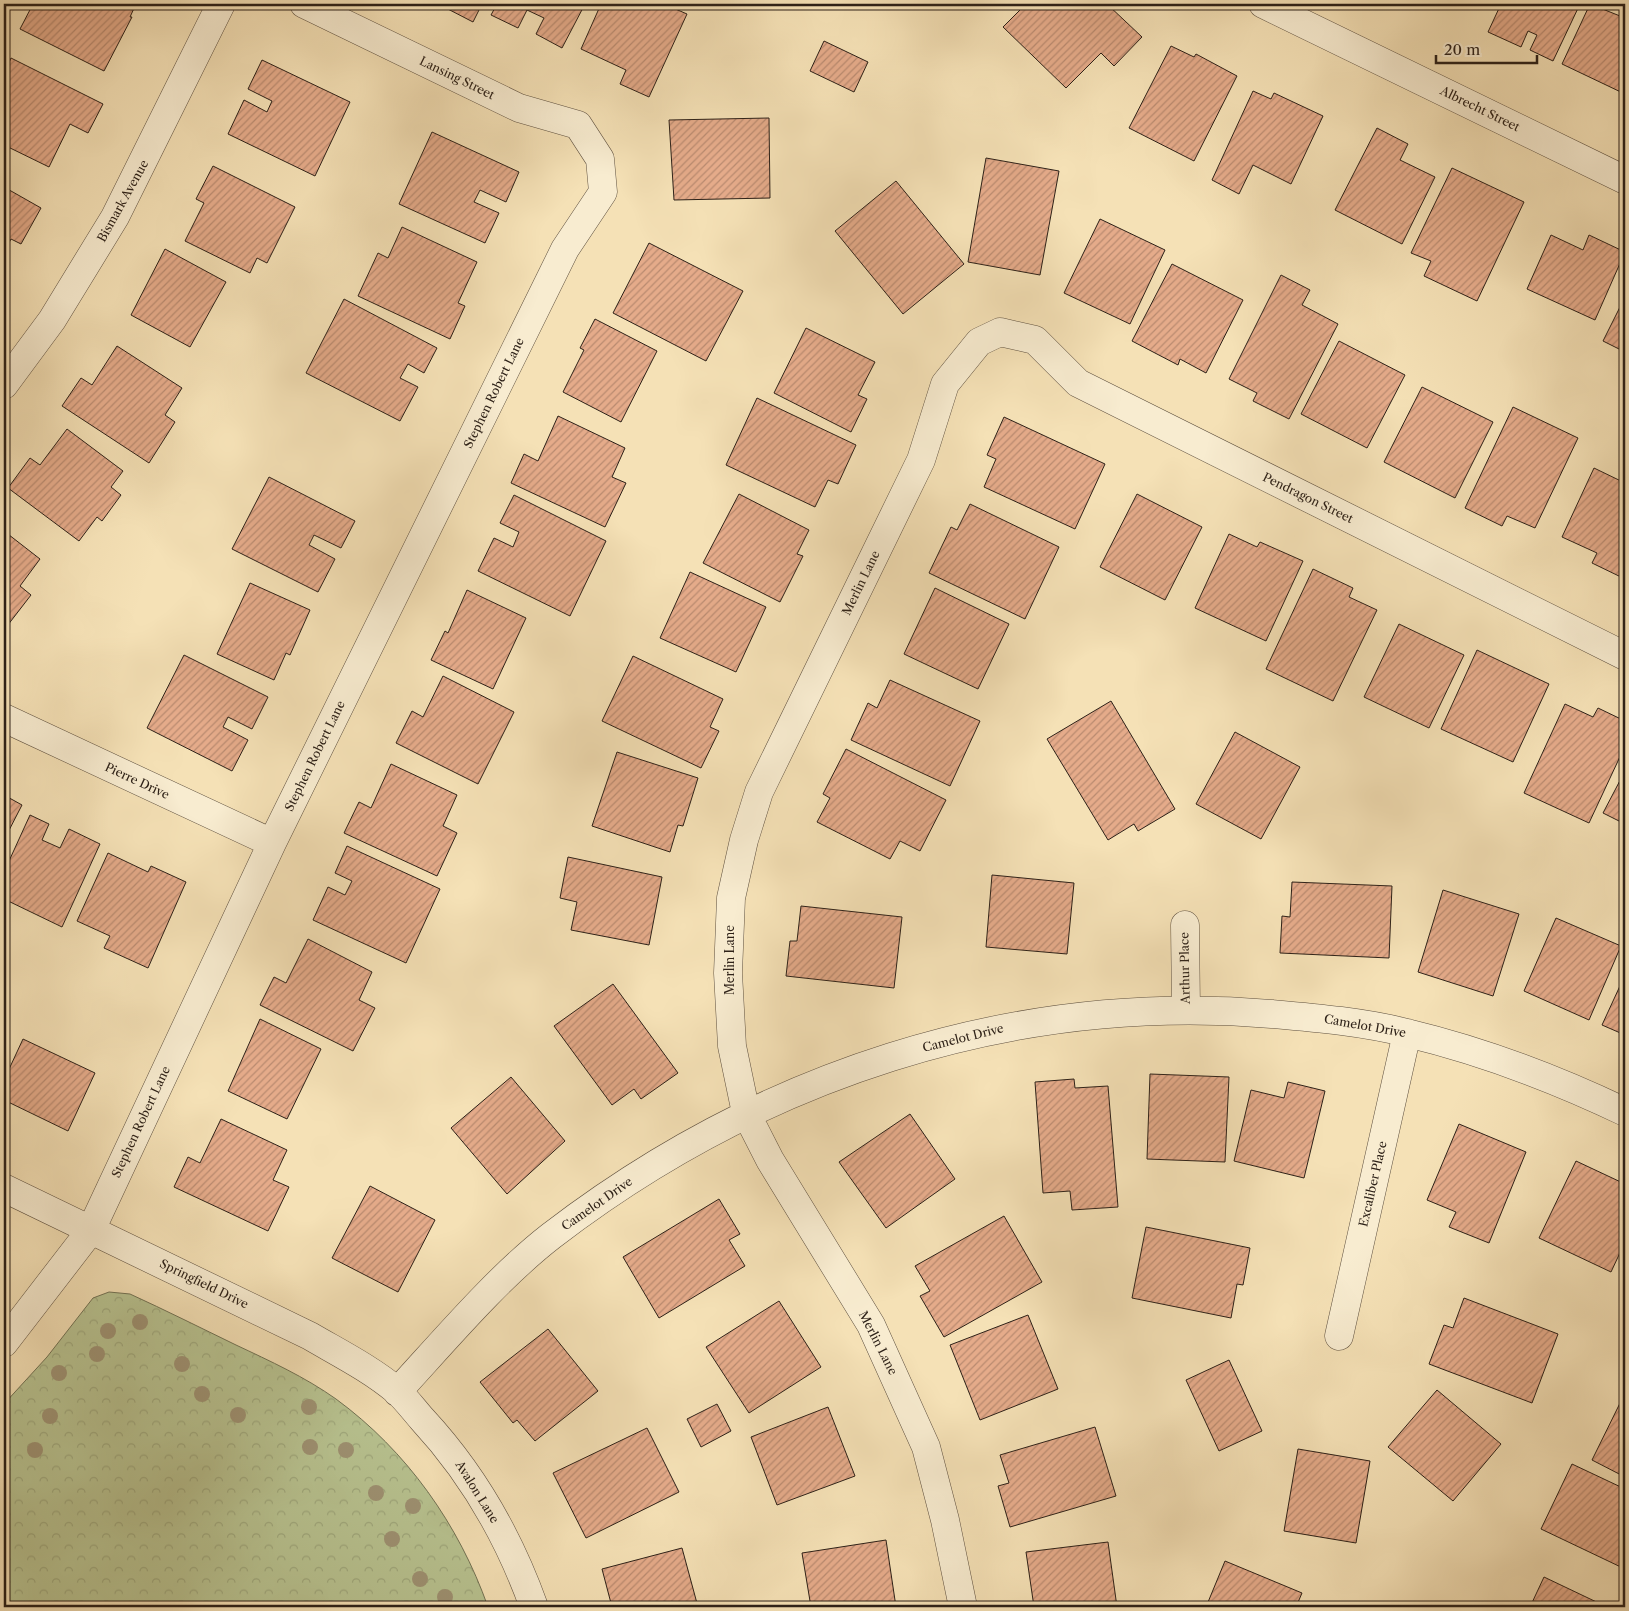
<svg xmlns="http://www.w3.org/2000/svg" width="1629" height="1611" font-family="'Libre Caslon Text',serif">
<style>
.park{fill:url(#park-crowns);stroke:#727254}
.building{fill:url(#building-hatch);stroke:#2d2118}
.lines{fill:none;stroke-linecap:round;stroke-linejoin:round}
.minor-casing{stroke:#5f5140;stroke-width:29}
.minor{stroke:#f8ecd0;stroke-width:28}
.tree{fill:#9e9273}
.labels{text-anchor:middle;stroke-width:4;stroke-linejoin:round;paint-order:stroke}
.street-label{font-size:12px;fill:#2d2118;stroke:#f8ecd0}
</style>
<defs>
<pattern id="park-crowns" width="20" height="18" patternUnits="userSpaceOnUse" patternTransform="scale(1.25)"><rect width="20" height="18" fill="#b8c391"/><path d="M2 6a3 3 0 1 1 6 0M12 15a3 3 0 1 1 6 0" fill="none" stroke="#9ea77c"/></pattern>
<pattern id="building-hatch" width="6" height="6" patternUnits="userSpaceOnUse" patternTransform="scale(1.25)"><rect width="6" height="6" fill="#e5ab8a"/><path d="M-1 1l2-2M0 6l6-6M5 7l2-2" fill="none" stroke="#ba8b70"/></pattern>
</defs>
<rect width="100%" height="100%" fill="#f5e1b6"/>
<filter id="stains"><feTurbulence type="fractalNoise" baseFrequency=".004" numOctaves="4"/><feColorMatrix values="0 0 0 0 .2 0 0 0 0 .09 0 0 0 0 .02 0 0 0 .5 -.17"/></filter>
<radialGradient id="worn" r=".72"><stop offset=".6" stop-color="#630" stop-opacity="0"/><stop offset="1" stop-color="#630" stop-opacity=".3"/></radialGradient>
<path class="park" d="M 109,1292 L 130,1294 C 165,1310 201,1328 236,1345 C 270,1361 305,1377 336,1399 C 407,1451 459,1525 488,1607 L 4,1607 L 4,1404 L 47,1357 L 93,1298 Z"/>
<path class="building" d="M 33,4 L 42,6 L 44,4 L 136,4 L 130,17 L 132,17 L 104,71 L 20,29 Z
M 445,4 L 482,4 L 473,22 L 444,7 Z
M 497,4 L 585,4 L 562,48 L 536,34 L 544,18 L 527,10 L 518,28 L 491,15 Z
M 601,4 L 664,4 L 687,14 L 649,97 L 620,84 L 626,70 L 581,49 Z
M 1026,4 L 1049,4 L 1056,10 L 1062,4 L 1107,4 L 1142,37 L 1114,66 L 1101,53 L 1066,88 L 1003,27 Z
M 1436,4 L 1451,4 L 1448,9 Z
M 1501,4 L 1580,4 L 1553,61 L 1530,50 L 1537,35 L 1528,31 L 1521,47 L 1488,32 Z
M 1590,4 L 1625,18 L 1625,94 L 1562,64 Z
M 824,41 L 868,62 L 854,92 L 810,71 Z
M 1171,46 L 1194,57 L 1196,54 L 1237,76 L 1194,161 L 1129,128 Z
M 11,58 L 103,104 L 88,133 L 70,124 L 49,167 L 4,145 L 4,74 Z
M 262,60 L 350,102 L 315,176 L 228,134 L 244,100 L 267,112 L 272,101 L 248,89 Z
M 1253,91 L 1271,99 L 1274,93 L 1323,116 L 1291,184 L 1253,165 L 1239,194 L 1212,180 Z
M 769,118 L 770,198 L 674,200 L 669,120 Z
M 1377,128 L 1408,144 L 1400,160 L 1435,177 L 1402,244 L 1335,210 Z
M 432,132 L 519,172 L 506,202 L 480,190 L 474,202 L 499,213 L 485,243 L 399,204 Z
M 986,158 L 1059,171 L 1040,275 L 968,262 Z
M 213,166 L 295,207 L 267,263 L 257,258 L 250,273 L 185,241 L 204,203 L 196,199 Z
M 1452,168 L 1524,202 L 1477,301 L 1424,276 L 1431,261 L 1411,253 Z
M 896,181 L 964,264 L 903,314 L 835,231 Z
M 4,187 L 41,208 L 21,244 L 11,239 L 4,252 Z
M 1100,219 L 1165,250 L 1130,324 L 1064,293 Z
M 402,227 L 477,262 L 458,303 L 465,306 L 450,339 L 358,296 L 378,253 L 388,258 Z
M 1551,235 L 1583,250 L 1589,235 L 1625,252 L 1595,320 L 1527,289 Z
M 649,243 L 743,291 L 706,361 L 613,313 Z
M 165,249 L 226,282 L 190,347 L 131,315 Z
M 1172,264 L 1243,300 L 1206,373 L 1180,359 L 1178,365 L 1132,341 Z
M 1281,275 L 1310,290 L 1302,305 L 1338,324 L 1289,419 L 1253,401 L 1257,393 L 1229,379 Z
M 1625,297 L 1625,352 L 1603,341 Z
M 344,299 L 437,348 L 424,373 L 408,364 L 400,378 L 418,387 L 400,421 L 306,373 Z
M 595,319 L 657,351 L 621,422 L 563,392 L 584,350 L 580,348 Z
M 806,328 L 875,362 L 858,395 L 867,399 L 851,432 L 774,393 Z
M 1339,341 L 1405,375 L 1367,448 L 1301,414 Z
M 117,346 L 182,388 L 165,415 L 175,422 L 149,463 L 62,406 L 81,378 L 92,385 Z
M 1422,387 L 1493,422 L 1455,498 L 1384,462 Z
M 757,398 L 856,445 L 838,484 L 828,480 L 815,507 L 726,465 Z
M 1513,407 L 1578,438 L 1535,528 L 1507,516 L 1502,526 L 1465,508 Z
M 558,416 L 625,448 L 612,477 L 626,483 L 605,527 L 511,483 L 524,454 L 538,461 Z
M 1004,417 L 1105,464 L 1075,529 L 984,487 L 996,459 L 987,455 Z
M 67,429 L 123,471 L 111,487 L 121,495 L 102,521 L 97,517 L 79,541 L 8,488 L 30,458 L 40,465 Z
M 1594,468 L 1625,483 L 1625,573 L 1623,578 L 1592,563 L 1597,553 L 1562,537 Z
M 269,477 L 355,521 L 341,548 L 314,535 L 309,545 L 335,559 L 318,592 L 232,549 Z
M 739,494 L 809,530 L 797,554 L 803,556 L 780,602 L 703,563 Z
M 1137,494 L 1202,527 L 1165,600 L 1100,567 Z
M 514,495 L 606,541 L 570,616 L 478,571 L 494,538 L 513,547 L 519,532 L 500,523 Z
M 970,504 L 1059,547 L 1025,619 L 929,573 L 951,527 L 957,530 Z
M 4,531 L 40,559 L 20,586 L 31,595 L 4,630 Z
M 1229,534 L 1257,547 L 1260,542 L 1303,561 L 1266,641 L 1195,608 Z
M 1313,569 L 1353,588 L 1349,597 L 1377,610 L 1333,701 L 1266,669 Z
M 690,572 L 766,607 L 736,672 L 660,638 Z
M 250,583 L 310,610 L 290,655 L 286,653 L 274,680 L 217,654 Z
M 935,588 L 1009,624 L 978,689 L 904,654 Z
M 467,590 L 526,618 L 493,689 L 431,660 L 445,631 L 448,633 Z
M 1399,624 L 1464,655 L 1429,728 L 1364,697 Z
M 1477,650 L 1549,684 L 1513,762 L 1441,729 Z
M 184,655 L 268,697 L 252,729 L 228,717 L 223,727 L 248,740 L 232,771 L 147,728 Z
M 633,656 L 723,699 L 710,727 L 719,731 L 701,768 L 602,721 Z
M 443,676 L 514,712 L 478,784 L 396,743 L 412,711 L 423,717 Z
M 890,680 L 980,721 L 950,786 L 851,740 L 868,703 L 877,708 Z
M 1111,701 L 1175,809 L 1138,831 L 1134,824 L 1108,840 L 1047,739 Z
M 1565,704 L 1593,717 L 1598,708 L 1625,721 L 1625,746 L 1589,823 L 1524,793 Z
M 1235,732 L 1300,767 L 1261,839 L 1196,804 Z
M 846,749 L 946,800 L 920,851 L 900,841 L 890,859 L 817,822 L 830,798 L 823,794 Z
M 617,752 L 698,778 L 683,826 L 678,825 L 670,852 L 592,826 Z
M 391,764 L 457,795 L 443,826 L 457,833 L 437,876 L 344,833 L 359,802 L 371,808 Z
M 1625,771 L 1625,824 L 1603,813 Z
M 4,795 L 22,805 L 4,840 Z
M 30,815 L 49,824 L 42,840 L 60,848 L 69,829 L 100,844 L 62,927 L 4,899 L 4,872 Z
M 347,846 L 440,889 L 406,963 L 313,920 L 328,887 L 345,895 L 352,881 L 335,873 Z
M 108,853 L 148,872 L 151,866 L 186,882 L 148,968 L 104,948 L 110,936 L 77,921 Z
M 568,857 L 662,877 L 649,945 L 571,930 L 577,902 L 560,898 Z
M 992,875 L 1074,883 L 1067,954 L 986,947 Z
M 1292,882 L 1392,886 L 1389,958 L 1280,953 L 1282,916 L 1290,917 Z
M 1443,890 L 1519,914 L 1493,996 L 1418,972 Z
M 801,906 L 902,917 L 894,988 L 786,976 L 790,941 L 797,941 Z
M 1556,918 L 1621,946 L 1589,1020 L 1524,991 Z
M 308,939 L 372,972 L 359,1000 L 375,1008 L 353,1051 L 260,1005 L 274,977 L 286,983 Z
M 1625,975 L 1625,1035 L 1602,1025 Z
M 613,984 L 678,1073 L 641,1099 L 634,1089 L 612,1105 L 554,1026 Z
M 260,1019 L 321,1049 L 287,1119 L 228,1091 Z
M 23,1039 L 95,1073 L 68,1131 L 4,1100 L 4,1080 Z
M 1150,1074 L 1229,1077 L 1225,1162 L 1147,1159 Z
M 511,1077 L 565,1141 L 507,1194 L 451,1128 Z
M 1074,1079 L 1075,1088 L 1108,1086 L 1118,1207 L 1072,1210 L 1070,1191 L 1043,1193 L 1035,1082 Z
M 1288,1082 L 1325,1091 L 1304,1178 L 1234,1161 L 1251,1090 L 1284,1098 Z
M 910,1114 L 955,1179 L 886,1228 L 839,1162 Z
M 221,1119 L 287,1150 L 273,1180 L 289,1187 L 268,1231 L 174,1187 L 188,1157 L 200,1163 Z
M 1459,1124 L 1526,1152 L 1489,1243 L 1449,1227 L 1456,1212 L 1427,1200 Z
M 1576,1161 L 1625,1184 L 1625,1242 L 1611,1272 L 1539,1238 Z
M 370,1186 L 435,1220 L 398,1292 L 332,1258 Z
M 719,1199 L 740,1234 L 729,1240 L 745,1266 L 659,1318 L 623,1257 Z
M 1004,1216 L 1042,1282 L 944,1337 L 920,1296 L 930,1291 L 915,1266 Z
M 1146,1227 L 1250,1248 L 1243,1285 L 1237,1284 L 1231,1318 L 1132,1298 Z
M 1464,1298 L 1558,1334 L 1532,1403 L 1429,1364 L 1444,1325 L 1453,1328 Z
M 779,1301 L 821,1367 L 749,1413 L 706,1347 Z
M 1028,1315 L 1058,1389 L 980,1420 L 950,1345 Z
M 548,1329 L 598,1391 L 535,1441 L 517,1420 L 513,1423 L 480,1382 Z
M 1229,1360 L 1262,1431 L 1219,1451 L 1186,1380 Z
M 1437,1390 L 1501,1444 L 1453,1501 L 1388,1447 Z
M 1624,1395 L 1625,1395 L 1625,1477 L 1592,1460 Z
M 717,1404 L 731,1431 L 701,1447 L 687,1419 Z
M 828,1407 L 855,1476 L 777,1505 L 751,1437 Z
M 1095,1427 L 1116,1496 L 1010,1527 L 998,1486 L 1009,1483 L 1000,1455 Z
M 647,1428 L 679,1492 L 586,1538 L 553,1473 Z
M 1298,1449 L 1370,1461 L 1356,1543 L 1284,1531 Z
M 1572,1464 L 1625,1489 L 1625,1569 L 1541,1529 Z
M 886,1540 L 896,1607 L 811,1607 L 802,1553 Z
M 1108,1542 L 1117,1607 L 1034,1607 L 1026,1552 Z
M 682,1548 L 698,1607 L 612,1607 L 602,1569 Z
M 1225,1561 L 1302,1593 L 1296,1607 L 1206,1607 Z
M 1544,1577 L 1607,1607 L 1530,1607 Z"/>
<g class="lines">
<defs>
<path id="minor" d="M 1263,4 L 1625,180
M 4,385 L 52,320 L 115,217 L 221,4
M 4,718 L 272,843
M 1185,925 L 1186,1010
M 4,1188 L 310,1336 C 339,1353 371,1369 397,1391 C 406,1399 414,1410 422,1419 C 473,1474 509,1537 534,1607
M 1339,1336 L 1407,1033
M 4,1343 L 91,1230 L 272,843 L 565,249 L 603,192 L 600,159 L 578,125 L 519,108 L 304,4
M 397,1392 C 444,1341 497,1278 551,1236 C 758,1077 1010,992 1272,1014 C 1317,1018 1363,1022 1407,1033 C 1482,1051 1556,1079 1625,1112
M 963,1607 L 945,1520 L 926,1447 L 871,1325 L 770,1160 L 746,1113 L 732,1046 L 728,973 L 731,898 L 744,840 L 759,792 L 921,460 L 945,384 L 979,342 L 1000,332 L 1035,340 L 1078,383 L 1625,656"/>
</defs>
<use href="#minor" class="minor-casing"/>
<use href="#minor" class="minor"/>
</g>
<g class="tree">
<circle cx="140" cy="1322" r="8"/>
<circle cx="108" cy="1331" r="8"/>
<circle cx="97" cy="1354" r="8"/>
<circle cx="182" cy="1364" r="8"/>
<circle cx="59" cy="1373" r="8"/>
<circle cx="202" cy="1394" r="8"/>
<circle cx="309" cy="1407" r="8"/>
<circle cx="238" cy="1415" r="8"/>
<circle cx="50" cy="1416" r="8"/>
<circle cx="310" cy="1447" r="8"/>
<circle cx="35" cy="1450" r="8"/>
<circle cx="346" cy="1450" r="8"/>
<circle cx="376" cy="1493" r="8"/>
<circle cx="413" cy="1506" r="8"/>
<circle cx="392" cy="1539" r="8"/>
<circle cx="420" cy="1579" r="8"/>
<circle cx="445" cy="1597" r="8"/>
</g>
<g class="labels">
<g class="street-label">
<text transform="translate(457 78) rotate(26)" y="4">Lansing Street</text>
<text transform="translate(1480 109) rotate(26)" y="4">Albrecht Street</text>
<text transform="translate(123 201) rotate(-61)" y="4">Bismark Avenue</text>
<text transform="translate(494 393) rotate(-64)" y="4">Stephen Robert Lane</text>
<text transform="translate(1308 498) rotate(26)" y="4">Pendragon Street</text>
<text transform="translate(861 583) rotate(-64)" y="4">Merlin Lane</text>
<text transform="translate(315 756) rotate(-64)" y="4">Stephen Robert Lane</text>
<text transform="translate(137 781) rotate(25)" y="4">Pierre Drive</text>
<text transform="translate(730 960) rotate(-90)" y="4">Merlin Lane</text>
<text transform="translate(1185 968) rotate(-91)" y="4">Arthur Place</text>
<text transform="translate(1365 1026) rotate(10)" y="4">Camelot Drive</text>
<text transform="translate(963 1038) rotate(-14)" y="4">Camelot Drive</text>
<text transform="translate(141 1122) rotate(-65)" y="4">Stephen Robert Lane</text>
<text transform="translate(1373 1184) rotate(-77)" y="4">Excaliber Place</text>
<text transform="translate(597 1204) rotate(-35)" y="4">Camelot Drive</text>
<text transform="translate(204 1284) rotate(26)" y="4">Springfield Drive</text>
<text transform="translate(878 1343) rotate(63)" y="4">Merlin Lane</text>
<text transform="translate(477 1492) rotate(58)" y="4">Avalon Lane</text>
</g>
</g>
<rect width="1629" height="1611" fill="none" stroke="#f5e1b6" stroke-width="20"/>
<rect x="5" y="5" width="1619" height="1601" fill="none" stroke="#2d2118" stroke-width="2.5"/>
<rect x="10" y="10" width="1609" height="1591" fill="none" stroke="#2d2118"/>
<path d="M1436 55v8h101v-8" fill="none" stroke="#2d2118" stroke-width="2.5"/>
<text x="1444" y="55" font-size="15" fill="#2d2118" stroke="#f8ecd0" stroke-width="4" paint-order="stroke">20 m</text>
<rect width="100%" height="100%" filter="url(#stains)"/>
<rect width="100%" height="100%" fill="url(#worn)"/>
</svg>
